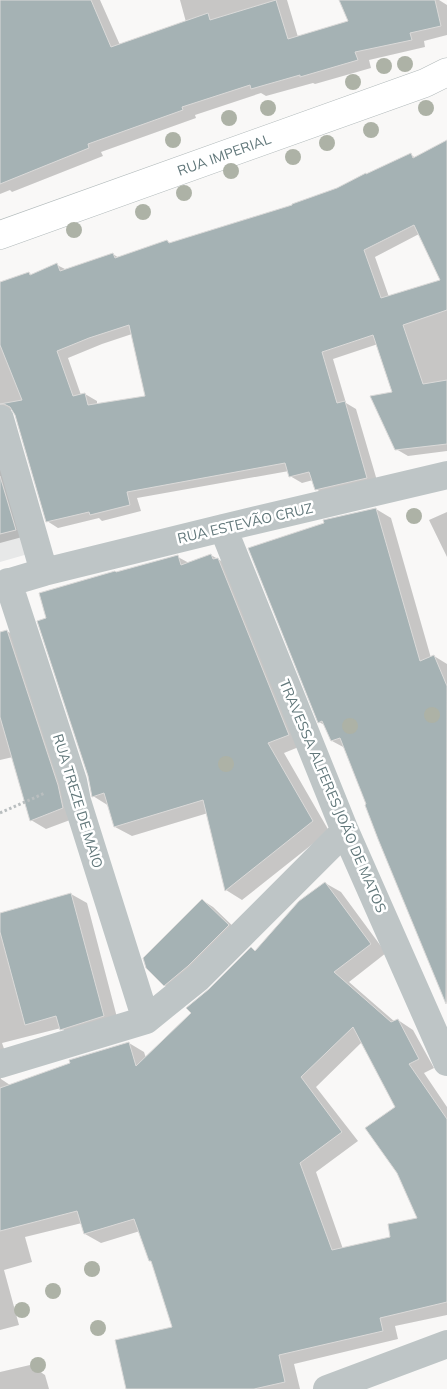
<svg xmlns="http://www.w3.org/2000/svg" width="447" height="1389" font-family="Mulish,sans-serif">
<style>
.built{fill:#e7e8e8}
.shadow{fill:#0003;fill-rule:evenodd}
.building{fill:#a5b2b4;stroke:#dbdad9;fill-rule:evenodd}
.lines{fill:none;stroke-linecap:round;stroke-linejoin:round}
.major-casing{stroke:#b2babb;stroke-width:29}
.path{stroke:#b9bebf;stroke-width:3;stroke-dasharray:2.5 2.5;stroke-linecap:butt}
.minor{stroke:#bec5c6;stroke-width:28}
.major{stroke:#fff;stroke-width:28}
.tree{fill:#adb2a6}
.labels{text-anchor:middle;stroke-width:5;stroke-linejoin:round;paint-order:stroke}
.street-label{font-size:14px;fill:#61777a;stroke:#fff}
</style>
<rect width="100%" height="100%" fill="#f9f8f7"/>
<path class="built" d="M 0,458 L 28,554 L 0,562 Z"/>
<path class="shadow" d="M 8,0 L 100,0 L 120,45 L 186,22 L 180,0 L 287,0 L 298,37 L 422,0 L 439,0 L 447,5 L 447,35 L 424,41 L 425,47 L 369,60 L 371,68 L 315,84 L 313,83 L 266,96 L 261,93 L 195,115 L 196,118 L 101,152 L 103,156 L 12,192 L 10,190 L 0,194 L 0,56 Z
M 447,142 L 447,451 L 408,456 L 396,449 L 394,393 L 378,344 L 333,359 L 346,403 L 356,409 L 378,484 L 327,496 L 316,489 L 313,480 L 302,483 L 290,476 L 289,471 L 137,498 L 141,511 L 102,521 L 99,518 L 58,528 L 47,521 L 14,410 L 8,410 L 0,415 L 0,284 L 29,273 L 33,275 L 57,265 L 67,270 L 113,254 L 119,258 L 167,241 L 172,244 L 294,206 L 337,189 L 411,155 L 416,158 ZM 419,234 L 442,281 L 389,297 L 375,257 ZM 132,334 L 147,397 L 97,404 L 97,401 L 85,394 L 81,395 L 68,358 L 102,344 Z
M 0,444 L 26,536 L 0,543 Z
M 376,509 L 391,518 L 431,658 L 434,656 L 447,664 L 447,1004 L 379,839 L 345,748 L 332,741 L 326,726 L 319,722 Z
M 447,512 L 447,557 L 429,520 Z
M 211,555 L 235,569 L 306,744 L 284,753 L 329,831 L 242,900 L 226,890 L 208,813 L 132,836 L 115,827 L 109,806 L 93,796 L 178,557 L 189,563 Z
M 7,631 L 22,640 L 78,817 L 46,829 L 31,820 L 13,757 L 0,760 L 0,634 Z
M 325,883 L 341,892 L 386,953 L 349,982 L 395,1022 L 398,1020 L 413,1030 L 434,1068 L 424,1073 L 447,1107 L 447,1315 L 395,1326 L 398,1339 L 294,1364 L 300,1389 L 127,1389 L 174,1328 L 152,1262 L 150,1260 L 140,1231 L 101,1243 L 85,1234 L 82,1223 L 25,1237 L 32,1262 L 4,1270 L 19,1325 L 0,1330 L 0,914 L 71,894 L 87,903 L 119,1025 L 77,1038 L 61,1028 L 2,1043 L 8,1060 L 0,1069 L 1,1079 L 10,1085 L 129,1043 L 144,1052 L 146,1058 L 193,1013 L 210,990 L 251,949 L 256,951 ZM 362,1042 L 397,1108 L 398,1173 L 418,1219 L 392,1238 L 343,1249 L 316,1172 L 358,1141 L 316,1087 Z
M 202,900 L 213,907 L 239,932 L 176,991 L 164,985 Z
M 30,1365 L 45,1375 L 49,1389 L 0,1389 L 0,1372 Z"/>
<path class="building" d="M 0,0 L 91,0 L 111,47 L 208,13 L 210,20 L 276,0 L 288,39 L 348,21 L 339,0 L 435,0 L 441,26 L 410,33 L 412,40 L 355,52 L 358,60 L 300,77 L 300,75 L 251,89 L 250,85 L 182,107 L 183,110 L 88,144 L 89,148 L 0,184 Z
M 447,140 L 447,310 L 403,325 L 423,384 L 447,380 L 447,444 L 395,450 L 370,396 L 392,392 L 373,335 L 322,352 L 337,403 L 345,401 L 367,478 L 315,490 L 309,472 L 289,477 L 285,463 L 127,492 L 130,505 L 90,515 L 89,512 L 46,522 L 15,415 L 10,407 L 4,404 L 0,404 L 22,400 L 0,345 L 0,282 L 29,272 L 30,275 L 57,263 L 60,271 L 113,253 L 115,258 L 167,240 L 169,243 L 292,205 L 292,204 L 337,188 L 366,173 L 366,174 L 411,153 L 413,158 ZM 414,225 L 440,280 L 381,298 L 364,250 ZM 129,325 L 145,396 L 88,405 L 85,393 L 73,396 L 57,351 L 89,338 Z
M 0,476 L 16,530 L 0,534 Z
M 376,508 L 420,661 L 434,655 L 447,686 L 446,1004 L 378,839 L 365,805 L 366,804 L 340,738 L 331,741 L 322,721 L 318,723 L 248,548 L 324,523 L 323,520 Z
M 211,554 L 213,559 L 218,558 L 289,735 L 268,743 L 313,821 L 225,891 L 203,800 L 114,827 L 104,793 L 92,797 L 88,776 L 37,621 L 46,618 L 39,593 L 115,571 L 116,572 L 178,555 L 181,565 Z
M 7,630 L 58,785 L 63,808 L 30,821 L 0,717 L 0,632 Z
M 325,882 L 371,944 L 334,972 L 391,1022 L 398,1019 L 419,1059 L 409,1064 L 447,1119 L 447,1302 L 380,1318 L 383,1331 L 279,1355 L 285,1382 L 254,1389 L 126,1389 L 115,1340 L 172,1327 L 151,1261 L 149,1261 L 134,1219 L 84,1234 L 77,1211 L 0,1231 L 0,1088 L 70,1063 L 69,1060 L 129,1042 L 136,1066 L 191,1013 L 186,1008 L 209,989 L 251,947 L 255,951 L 299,901 ZM 353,1027 L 395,1107 L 365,1128 L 397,1173 L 417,1218 L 388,1224 L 390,1237 L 332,1250 L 300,1163 L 342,1132 L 301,1077 Z
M 71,893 L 104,1016 L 60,1030 L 56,1016 L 25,1025 L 0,932 L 0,913 Z
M 202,899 L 229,925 L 188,966 L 164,986 L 146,968 L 143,958 Z"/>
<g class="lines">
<defs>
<g id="major">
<path id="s1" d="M 0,235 L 425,83 L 447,72"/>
</g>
</defs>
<use href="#major" class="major-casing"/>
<path class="path" d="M 0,813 L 45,793"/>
<path class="minor" d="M 0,419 L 44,572
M 223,528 L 345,831 L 447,1062
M 8,582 L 73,781 L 77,801 L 146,1020
M 0,585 L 44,572 L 223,528 L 447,475
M 0,1064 L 146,1020 L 198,978 L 345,831
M 327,1389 L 447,1344"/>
<use href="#major" class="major"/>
</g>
<g class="tree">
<circle cx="405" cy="64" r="8"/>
<circle cx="384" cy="66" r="8"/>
<circle cx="353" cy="82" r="8"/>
<circle cx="268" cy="108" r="8"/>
<circle cx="426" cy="108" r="8"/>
<circle cx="229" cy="118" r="8"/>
<circle cx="371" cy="130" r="8"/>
<circle cx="173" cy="140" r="8"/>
<circle cx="327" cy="143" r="8"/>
<circle cx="293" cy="157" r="8"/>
<circle cx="231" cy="171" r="8"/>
<circle cx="184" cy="193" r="8"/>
<circle cx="143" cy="212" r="8"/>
<circle cx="74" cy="230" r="8"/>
<circle cx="414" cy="516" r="8"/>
<circle cx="432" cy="715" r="8"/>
<circle cx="350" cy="726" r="8"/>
<circle cx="226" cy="764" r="8"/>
<circle cx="92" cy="1269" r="8"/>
<circle cx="53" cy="1291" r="8"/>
<circle cx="22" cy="1310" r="8"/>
<circle cx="98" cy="1328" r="8"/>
<circle cx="38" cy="1365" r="8"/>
</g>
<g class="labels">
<g class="street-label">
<text dy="5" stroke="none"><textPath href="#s1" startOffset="238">RUA IMPERIAL</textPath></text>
<text transform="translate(245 523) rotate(-13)" y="5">RUA ESTEVÃO CRUZ</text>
<text transform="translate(333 796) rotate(67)" y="5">TRAVESSA ALFERES JOÃO DE MATOS</text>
<text transform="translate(78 801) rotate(73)" y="5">RUA TREZE DE MAIO</text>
</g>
</g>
</svg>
